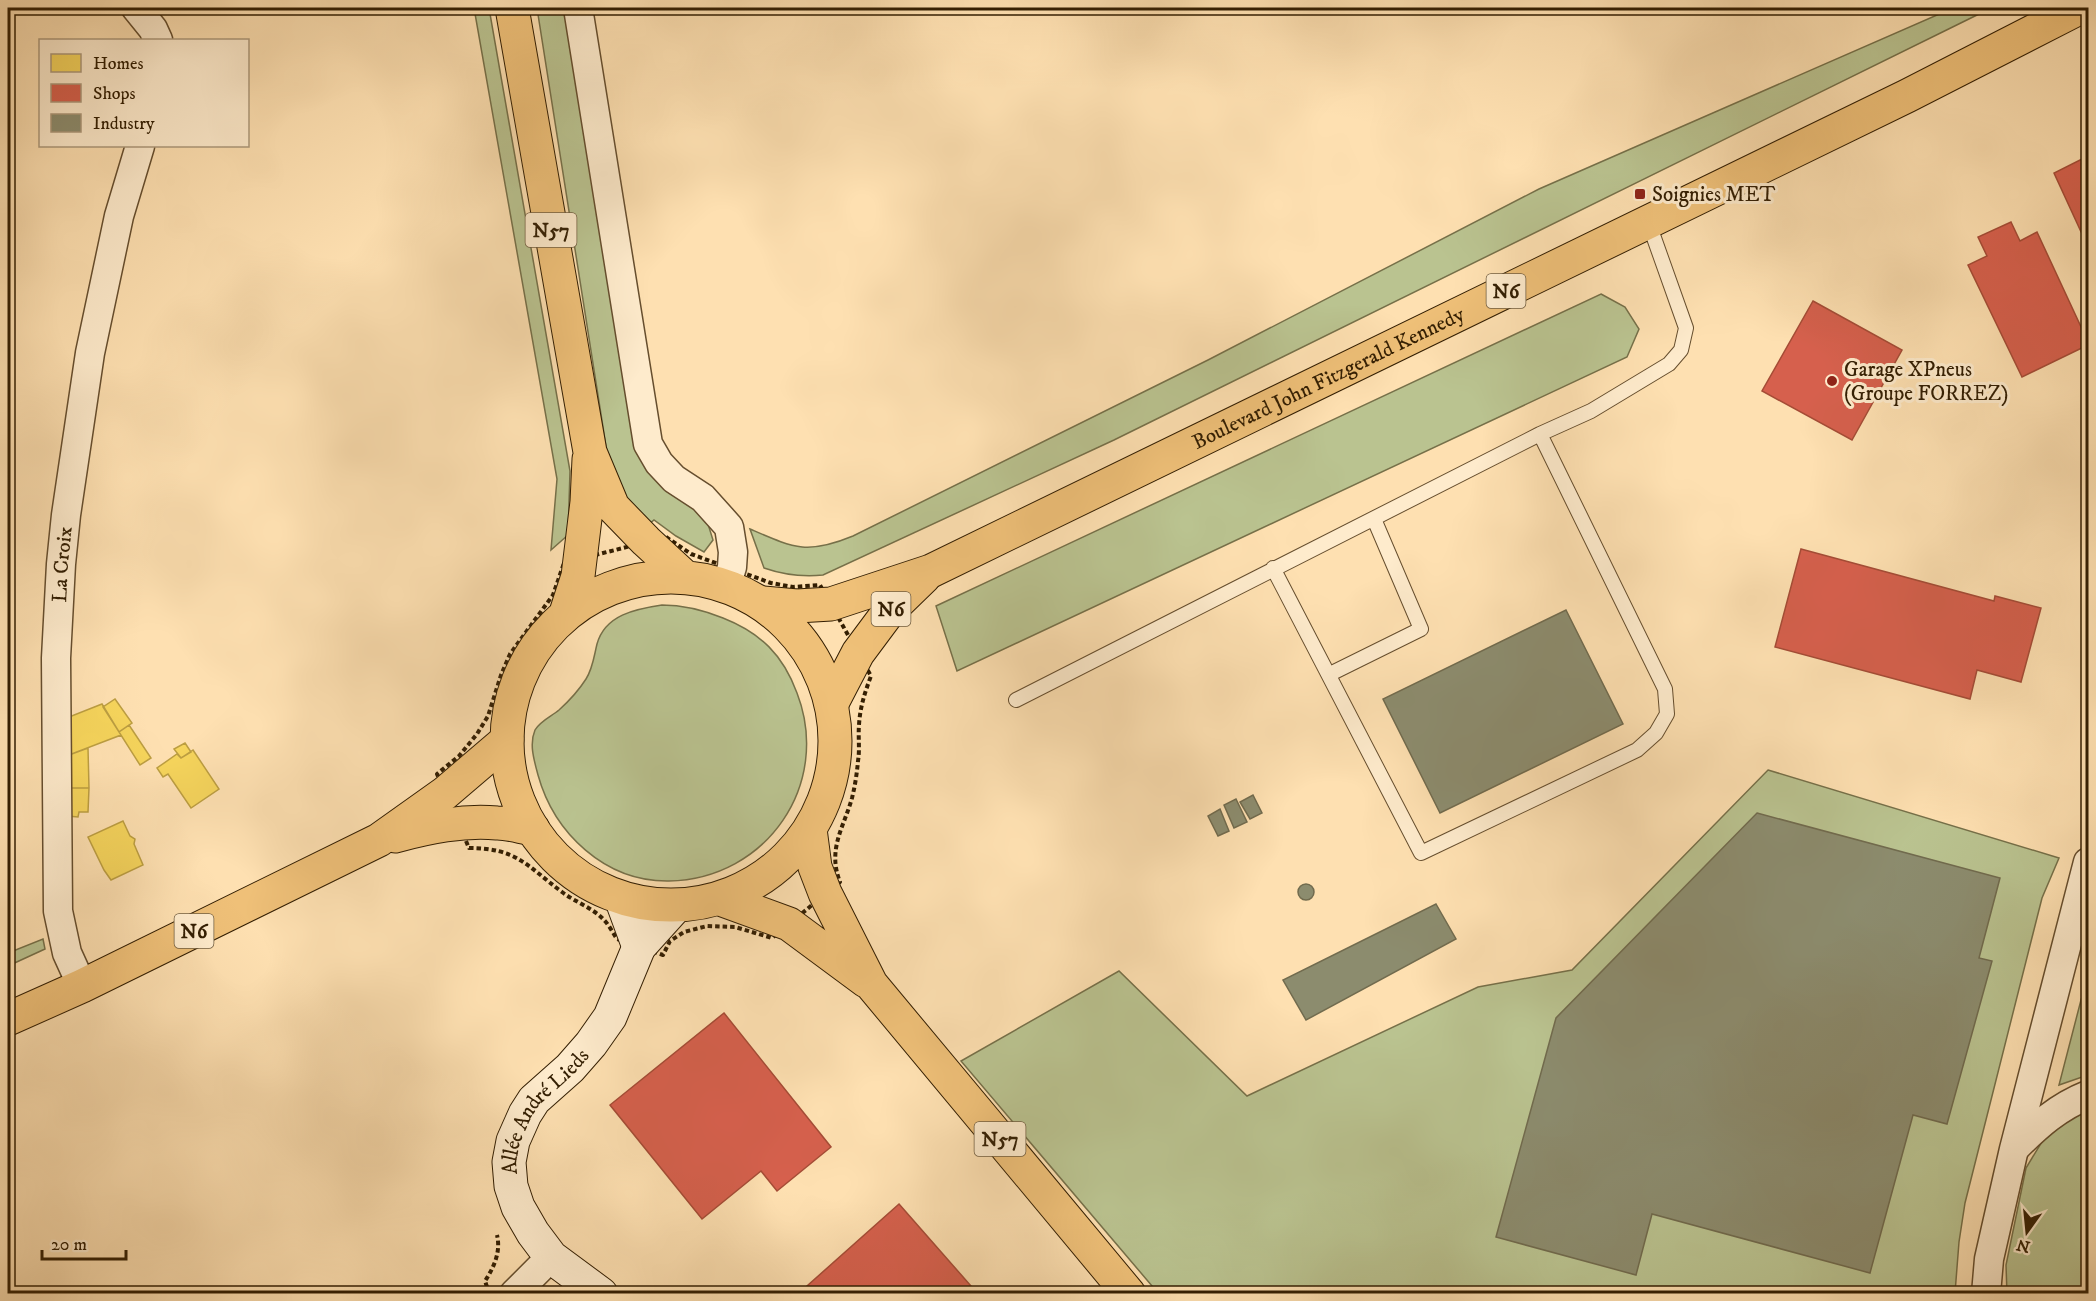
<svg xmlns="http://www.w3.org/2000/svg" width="2096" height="1301" font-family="'IM FELL DW Pica',serif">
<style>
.green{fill:#bac390;stroke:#767049;stroke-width:1.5}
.homes{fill:#f6d55c;stroke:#bc9e41;stroke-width:1.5}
.shops{fill:#d6604d;stroke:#a54c36;stroke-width:1.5}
.industry{fill:#8c8c6e;stroke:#716b4e;stroke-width:1.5}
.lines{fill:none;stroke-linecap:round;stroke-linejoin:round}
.lane-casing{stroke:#664e2e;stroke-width:16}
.street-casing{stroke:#664e2e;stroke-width:31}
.secondary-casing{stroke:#331e02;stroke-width:35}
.primary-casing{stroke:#331e02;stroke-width:35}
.highway-casing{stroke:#331e02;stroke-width:35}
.path{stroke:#331e02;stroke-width:4;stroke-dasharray:4.5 3;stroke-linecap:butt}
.lane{stroke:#feebcc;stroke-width:14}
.street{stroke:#feebcc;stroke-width:28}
.secondary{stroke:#feebcc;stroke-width:33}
.primary{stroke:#efc078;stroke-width:33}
.highway{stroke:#efc078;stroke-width:33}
.poi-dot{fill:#8f2418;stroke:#feebcc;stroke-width:2}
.labels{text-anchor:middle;stroke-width:6;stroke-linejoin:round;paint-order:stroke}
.shield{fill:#feebcc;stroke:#705c3f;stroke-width:1.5}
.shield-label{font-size:20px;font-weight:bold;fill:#331e02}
.poi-label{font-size:21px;fill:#331e02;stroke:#feebcc;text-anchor:start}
.street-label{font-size:21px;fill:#331e02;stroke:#feebcc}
</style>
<rect width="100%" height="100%" fill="#fee0b1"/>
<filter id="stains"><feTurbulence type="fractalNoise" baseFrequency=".00333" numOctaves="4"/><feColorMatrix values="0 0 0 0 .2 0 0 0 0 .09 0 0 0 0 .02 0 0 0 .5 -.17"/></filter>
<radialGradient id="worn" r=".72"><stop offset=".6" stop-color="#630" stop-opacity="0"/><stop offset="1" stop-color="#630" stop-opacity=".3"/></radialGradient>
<path class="green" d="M 474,8 L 489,8 L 570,471 L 568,535 L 551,550 L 557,479 Z
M 537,8 L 568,8 L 637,451 L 695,508 L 708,524 L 713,540 L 704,552 L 676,536 L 654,520 L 648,525 L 621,498 L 609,465 Z
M 1953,8 L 1977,8 L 1979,14 L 1114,440 L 823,575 C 802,577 784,575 764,568 L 750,529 C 794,548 807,555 853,536 L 1208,360 L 1539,189 Z
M 1601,294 L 1625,307 L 1639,329 L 1627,357 L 957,671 L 936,606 Z
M 662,605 C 684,605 703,610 723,618 C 761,633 783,655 797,693 C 832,784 767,879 669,881 C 605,882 554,833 538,775 C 534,760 529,744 535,730 C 540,721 552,716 559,710 C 569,701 579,690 586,679 C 593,668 594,656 597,644 C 605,615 635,609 662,605 Z
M 1768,770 L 2059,858 L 2042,898 L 1965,1203 L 1959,1242 L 1955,1293 L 1158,1293 L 961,1061 L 1119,971 L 1247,1096 L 1478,987 L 1572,970 Z
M 43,939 L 45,949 L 8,966 L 8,953 Z
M 2088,979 L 2088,1075 L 2059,1085 L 2081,1000 Z
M 2088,1108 L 2088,1293 L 2007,1294 L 2006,1265 L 2026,1168 L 2046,1135 Z"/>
<path class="homes" d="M 115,699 L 132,723 L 119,732 L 103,707 Z
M 102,704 L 121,735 L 69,755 L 69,717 Z
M 129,725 L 151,758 L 140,765 L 119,732 Z
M 185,743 L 191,752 L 181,758 L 174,749 Z
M 88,748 L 89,788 L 68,788 L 69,755 Z
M 193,750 L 219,789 L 191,808 L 168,774 L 163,777 L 157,768 L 177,754 L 181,758 Z
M 67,788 L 89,788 L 88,812 L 79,812 L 78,817 L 67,816 Z
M 123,821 L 130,836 L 135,839 L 134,844 L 143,865 L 111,880 L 104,870 L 88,837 Z"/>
<path class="shops" d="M 2088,156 L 2088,247 L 2054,173 Z
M 2011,222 L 2020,241 L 2037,232 L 2088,342 L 2088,345 L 2022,377 L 1968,265 L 1987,256 L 1978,237 Z
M 1813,301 L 1902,350 L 1852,440 L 1762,391 Z
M 1801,549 L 1994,601 L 1995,596 L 2041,608 L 2021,682 L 1977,670 L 1970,699 L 1775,647 Z
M 724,1013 L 831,1147 L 777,1191 L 761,1171 L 702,1219 L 610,1105 Z
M 899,1204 L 978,1294 L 798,1294 Z"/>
<path class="industry" d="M 1566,610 L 1623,724 L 1440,813 L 1383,699 Z
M 1253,795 L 1262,813 L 1250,819 L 1240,802 Z
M 1236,799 L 1247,822 L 1234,828 L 1224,805 Z
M 1220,809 L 1229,831 L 1218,836 L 1208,816 Z
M 1757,813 L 2000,878 L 1979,958 L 1992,961 L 1947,1124 L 1913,1115 L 1870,1273 L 1652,1214 L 1636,1275 L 1496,1237 L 1556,1018 Z
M1298 892a8 8 0 1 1 16 0a8 8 0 1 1-16 0Z
M 1436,904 L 1456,939 L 1306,1020 L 1283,980 Z"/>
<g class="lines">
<defs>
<path id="lane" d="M 1273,568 L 1421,853 L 1637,750 L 1656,733 L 1667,714 L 1665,689 L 1540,434
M 1330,674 L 1421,629 L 1374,519
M 1016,700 L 1540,434 L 1591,411 L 1669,364 L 1681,350 L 1686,328 L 1648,221"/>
<g id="street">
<path d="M 136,8 L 153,29 L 158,40"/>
<path d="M 578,8 L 648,444 L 659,463 L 674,479 L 703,498 L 729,527 L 733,552 L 732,567 L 726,587"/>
<path id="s1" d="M 82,986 L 67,953 L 58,911 L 56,658 L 61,564 L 66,515 L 90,353 L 119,216 L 140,146"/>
<path d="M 2015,1148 C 2038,1125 2058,1107 2088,1095"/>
<path d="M 514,1294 L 551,1257"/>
<path d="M 1986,1294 L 1989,1259 L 2014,1149 L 2088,862"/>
</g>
<g id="secondary">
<path d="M 621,898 L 639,947"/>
<path id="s2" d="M 601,1294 L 551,1257 L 533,1233 L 518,1207 L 511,1186 L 509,1162 L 513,1141 L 525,1114 L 534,1100 L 570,1068 L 591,1044 L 610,1017 L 639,947 L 676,906"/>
</g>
<g id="primary">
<path id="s3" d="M 763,603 L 797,606 L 831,604 L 931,571 L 1907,96 L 2079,8"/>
<path d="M 832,703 L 858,653 L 890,610 L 924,577"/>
<path d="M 395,836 C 429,827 462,820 497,823 C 509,823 521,827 533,829"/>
<path d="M 8,1019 L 82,986 L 379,840 L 445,793 L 507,740"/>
</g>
<path id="highway" d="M 512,8 L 590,452 L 613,507 L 646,541 L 685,577
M507 741a164 164 0 1 1 328 0a164 164 0 1 1-328 0Z
M 565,616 L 578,576 L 587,502 L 589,459
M 810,829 L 815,867 L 825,893 L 871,984 L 1129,1294
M 723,900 L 789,924 L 866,981"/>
</defs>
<use href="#lane" class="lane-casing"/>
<use href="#street" class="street-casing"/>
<use href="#secondary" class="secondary-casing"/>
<use href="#primary" class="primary-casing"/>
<use href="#highway" class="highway-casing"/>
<path class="path" d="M 666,537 L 691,554 L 771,583 L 793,587 L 820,585 L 871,676 C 865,692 860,707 859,725 C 858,737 860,749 858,761 C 857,773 855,786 852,798 C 844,827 827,849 840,882 L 772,938 L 735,927 L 707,926 L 684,932 L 670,941 L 663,955 L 617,939 C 613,933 609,925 604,920 C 593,908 575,902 562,892 C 527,866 517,848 469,848 L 437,774 L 459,756 L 477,734 L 488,716 L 501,675 L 510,654 L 553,595 L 564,563 Z
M 487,1287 L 485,1281 C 494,1267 501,1252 497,1235"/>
<use href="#lane" class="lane"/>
<use href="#street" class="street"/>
<use href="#secondary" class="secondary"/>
<use href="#primary" class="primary"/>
<use href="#highway" class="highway"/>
</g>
<g class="poi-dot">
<rect x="1634" y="188" width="12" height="12" rx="3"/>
<circle cx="1832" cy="381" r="6"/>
</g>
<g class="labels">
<g class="shield">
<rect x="525.5" y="213" width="51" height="34" rx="4.5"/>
<rect x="1486.5" y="274" width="39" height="34" rx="4.5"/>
<rect x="871.5" y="592" width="39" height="34" rx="4.5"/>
<rect x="174.5" y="914" width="39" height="34" rx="4.5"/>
<rect x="974.5" y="1122" width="51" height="34" rx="4.5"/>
</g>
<g class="shield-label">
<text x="551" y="237">N57</text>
<text x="1506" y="298">N6</text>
<text x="891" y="616">N6</text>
<text x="194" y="938">N6</text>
<text x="1000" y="1146">N57</text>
</g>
<g class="poi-label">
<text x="1652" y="201">Soignies MET</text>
<text x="1844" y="376">Garage XPneus<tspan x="1844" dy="24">(Groupe FORREZ)</tspan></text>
</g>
<g class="street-label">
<text dy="7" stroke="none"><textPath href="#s3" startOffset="615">Boulevard John Fitzgerald Kennedy</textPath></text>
<text dy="7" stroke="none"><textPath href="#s1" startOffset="426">La Croix</textPath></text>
<text dy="7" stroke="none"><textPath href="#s2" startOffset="231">Allée André Lieds</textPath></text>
</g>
</g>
<rect width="2096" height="1301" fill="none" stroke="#fee0b1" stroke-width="30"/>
<rect x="9" y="9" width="2078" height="1283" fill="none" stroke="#331e02" stroke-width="3"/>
<rect x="15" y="15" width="2066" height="1271" fill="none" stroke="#331e02" stroke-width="1.5"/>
<rect x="39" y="39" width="210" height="108" fill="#feebcc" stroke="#ad997b" stroke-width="1.5"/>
<rect x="51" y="54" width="30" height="18" fill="#f6d55c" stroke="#ad997b" stroke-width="1.5"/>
<text x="93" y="69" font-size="18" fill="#331e02">Homes</text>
<rect x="51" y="84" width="30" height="18" fill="#d6604d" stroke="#ad997b" stroke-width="1.5"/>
<text x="93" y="99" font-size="18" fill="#331e02">Shops</text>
<rect x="51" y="114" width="30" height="18" fill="#8c8c6e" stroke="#ad997b" stroke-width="1.5"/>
<text x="93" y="129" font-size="18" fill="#331e02">Industry</text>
<g transform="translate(2027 1232) rotate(195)" stroke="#feebcc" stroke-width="4.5" paint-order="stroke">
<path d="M0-4.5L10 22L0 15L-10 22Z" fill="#331e02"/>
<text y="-9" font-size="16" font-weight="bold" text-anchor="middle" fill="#331e02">N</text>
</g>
<path d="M42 1250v9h84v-9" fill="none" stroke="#331e02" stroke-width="3"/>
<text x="51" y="1250" font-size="18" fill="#331e02" stroke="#feebcc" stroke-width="4.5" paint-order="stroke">20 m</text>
<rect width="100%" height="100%" filter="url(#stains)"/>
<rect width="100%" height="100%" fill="url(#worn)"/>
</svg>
